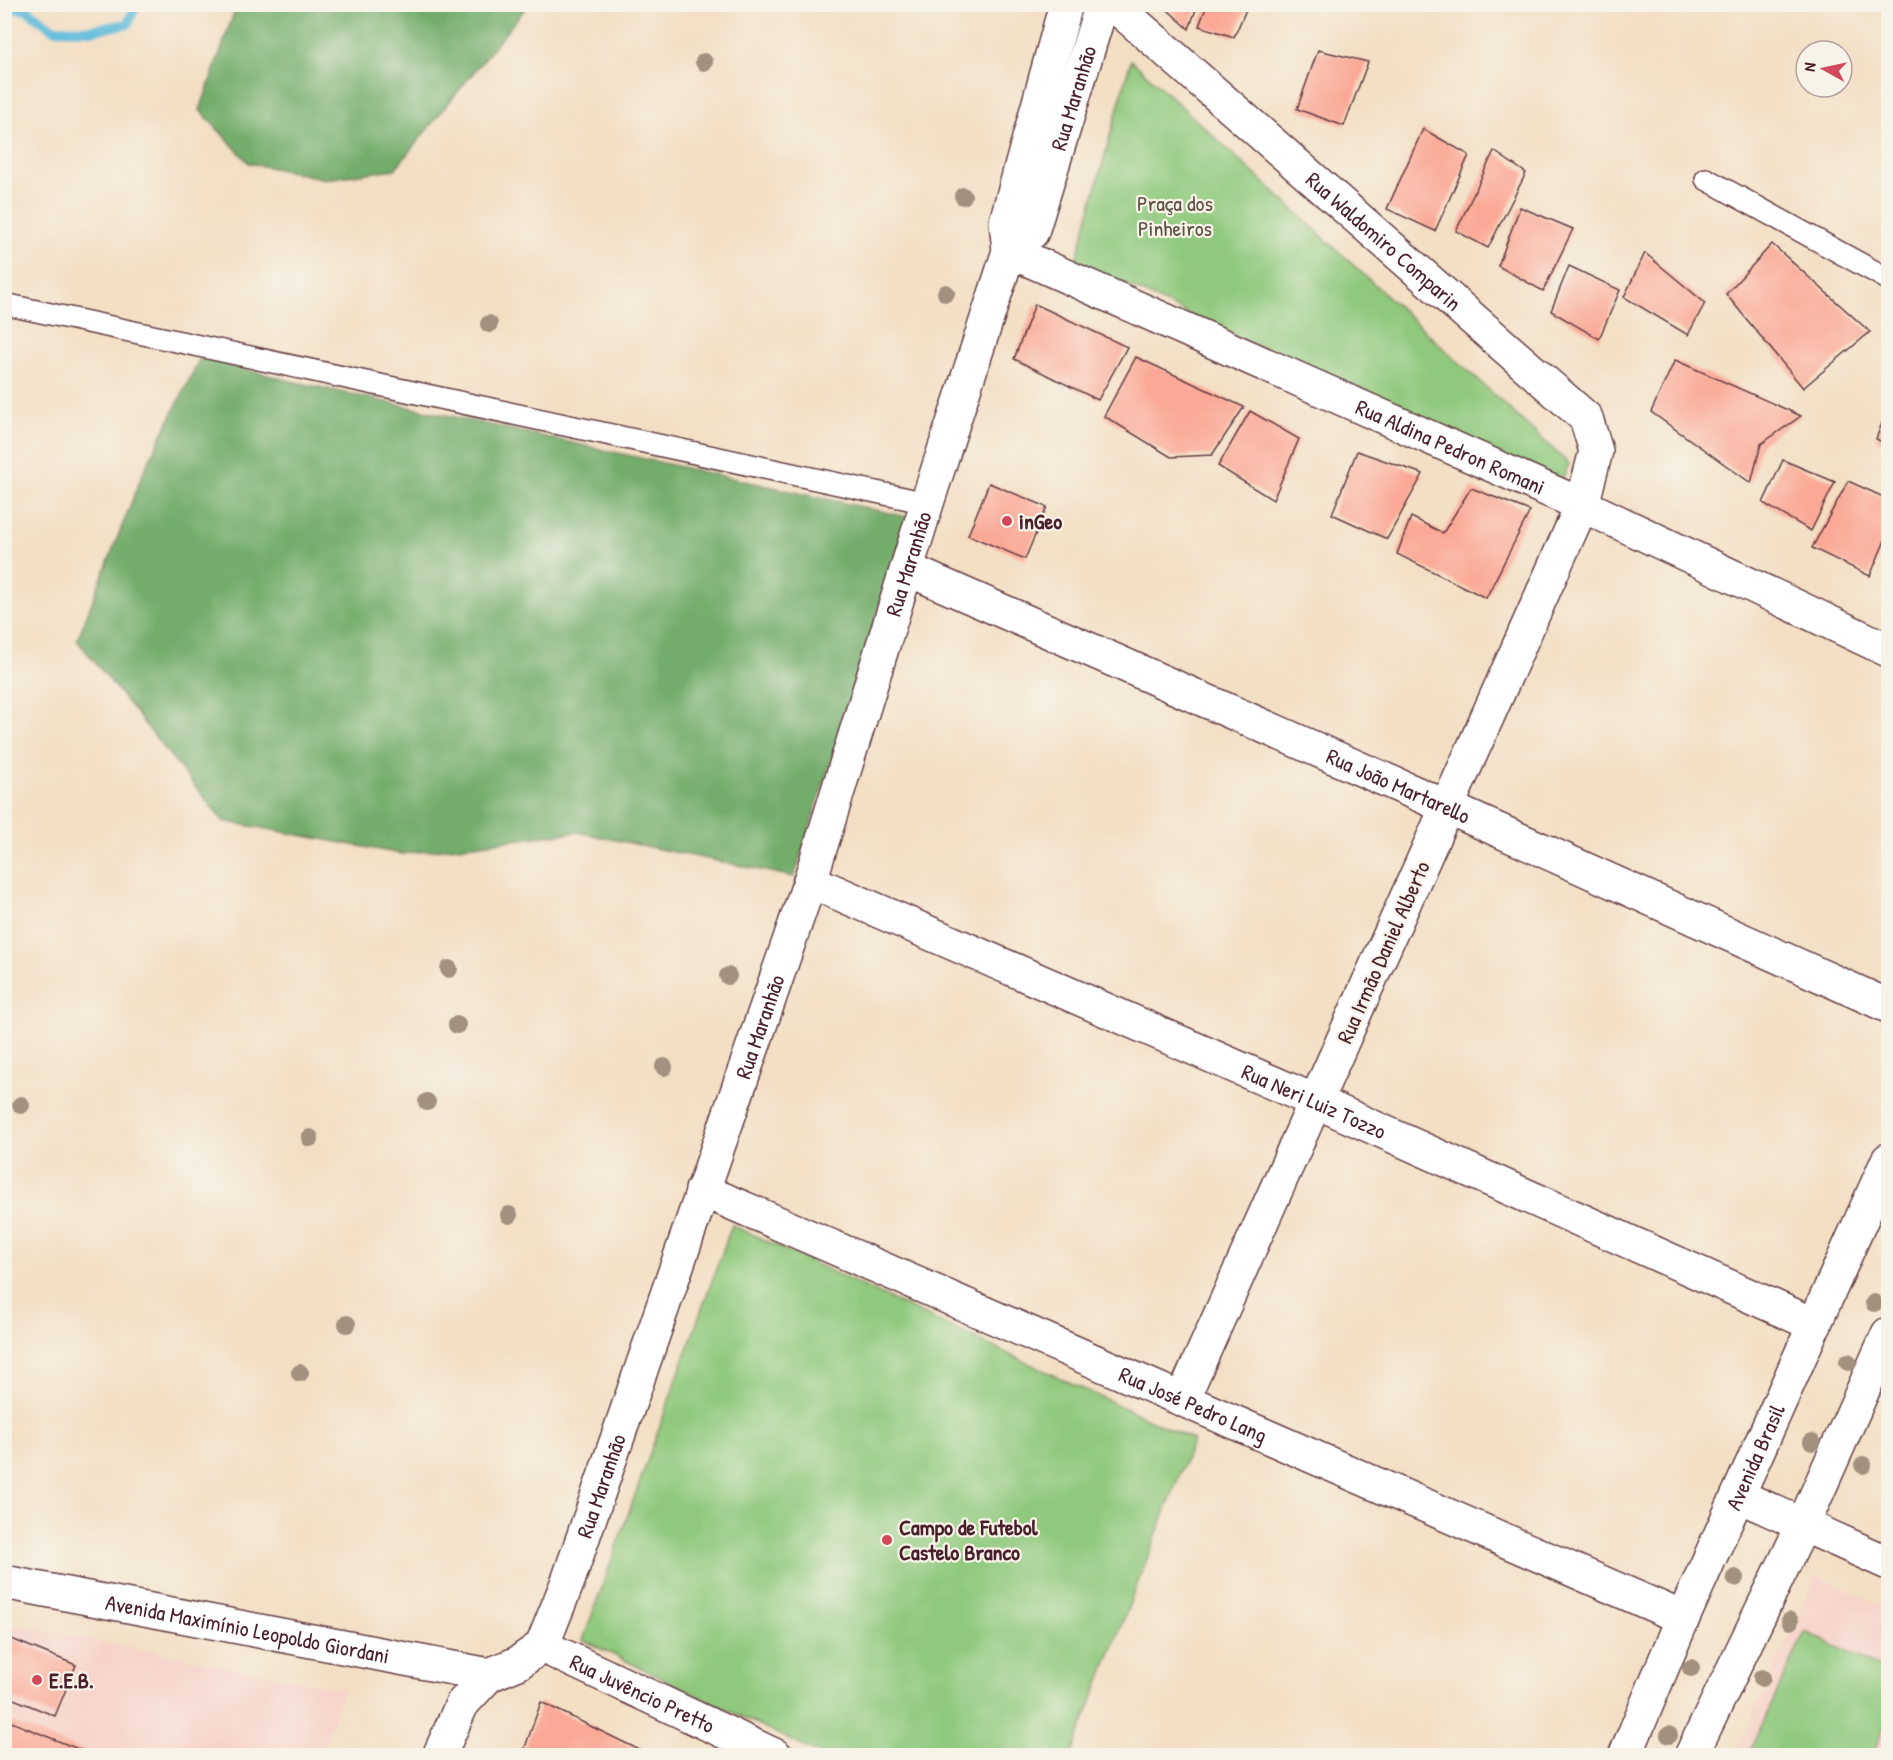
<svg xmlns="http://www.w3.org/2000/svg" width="1893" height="1760" font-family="'Patrick Hand',sans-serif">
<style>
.built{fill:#f7d1c8}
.green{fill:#8fc97d;stroke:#6c7454;stroke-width:1.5}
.forest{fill:#73ad6c;stroke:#5e664c;stroke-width:1.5}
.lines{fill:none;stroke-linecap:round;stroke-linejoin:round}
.stream{stroke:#5cb9da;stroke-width:10}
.building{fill:#fba996}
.service-casing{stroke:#633c42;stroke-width:24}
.minor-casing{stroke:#633c42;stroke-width:36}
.tertiary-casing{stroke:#633c42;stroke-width:36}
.secondary-casing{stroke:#633c42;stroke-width:36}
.service{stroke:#fff;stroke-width:21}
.minor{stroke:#fff;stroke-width:33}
.tertiary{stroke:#fff;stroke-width:33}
.secondary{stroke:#fff;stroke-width:33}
.tree{fill:#a2917e}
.poi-dot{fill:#d1495b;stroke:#f7f3e8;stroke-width:2}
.labels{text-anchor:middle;stroke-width:4.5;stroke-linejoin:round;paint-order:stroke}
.street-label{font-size:22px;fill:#4a1f2b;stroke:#f7f3e8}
.park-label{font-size:22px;fill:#5f5244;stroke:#f7f3e8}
.poi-label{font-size:22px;font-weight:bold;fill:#4a1f2b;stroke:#f7f3e8;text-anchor:start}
</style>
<rect width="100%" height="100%" fill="#f7f3e8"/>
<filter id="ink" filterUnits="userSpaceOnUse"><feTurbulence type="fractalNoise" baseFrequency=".0167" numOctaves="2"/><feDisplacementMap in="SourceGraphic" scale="12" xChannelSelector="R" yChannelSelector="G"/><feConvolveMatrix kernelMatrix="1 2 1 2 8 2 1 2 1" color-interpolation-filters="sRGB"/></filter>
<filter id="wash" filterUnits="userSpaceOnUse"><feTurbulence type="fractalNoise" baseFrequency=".008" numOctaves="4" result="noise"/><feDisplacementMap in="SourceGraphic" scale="24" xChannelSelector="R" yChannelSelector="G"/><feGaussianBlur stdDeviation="1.35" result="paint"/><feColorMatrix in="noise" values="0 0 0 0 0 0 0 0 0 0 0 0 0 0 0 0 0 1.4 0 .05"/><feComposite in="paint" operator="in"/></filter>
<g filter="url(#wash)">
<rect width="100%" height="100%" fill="#f3dfc4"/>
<path class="built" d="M 1817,1576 L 1888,1608 L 1888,1755 L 1734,1756 Z
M 4,1623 L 343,1689 L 321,1755 L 5,1755 Z"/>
<path class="green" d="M 1131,60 L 1569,464 L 1558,488 L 1076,261 Z
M 732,1225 L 1193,1440 L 1071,1755 L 821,1755 L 583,1640 Z
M 1805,1632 L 1888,1671 L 1888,1719 L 1872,1755 L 1748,1755 Z"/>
<path class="forest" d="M 237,4 L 528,4 L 528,5 L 395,169 L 326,179 L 249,163 L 200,110 Z
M 200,358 L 291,381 L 908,517 L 794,877 L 577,832 L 402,854 L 223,821 L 77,640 L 143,473 Z"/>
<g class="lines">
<path class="stream" d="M 4,7 L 27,10 L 53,29 L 91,30 L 128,24 L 136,4"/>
</g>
<g id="blocks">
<path class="building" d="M 1161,4 L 1198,4 L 1189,29 Z
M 1207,5 L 1248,5 L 1234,37 L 1199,26 Z
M 1318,50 L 1368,62 L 1344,126 L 1297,109 Z
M 1423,129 L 1469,155 L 1435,231 L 1387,209 Z
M 1494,151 L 1526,173 L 1488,248 L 1456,231 Z
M 1520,207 L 1573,229 L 1543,291 L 1498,266 Z
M 1772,244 L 1870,332 L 1803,388 L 1726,294 Z
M 1645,253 L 1705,303 L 1688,335 L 1624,297 Z
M 1569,266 L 1620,290 L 1599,339 L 1551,311 Z
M 1035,304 L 1127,347 L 1098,400 L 1014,359 Z
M 1136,357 L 1244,407 L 1212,455 L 1171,457 L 1104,416 Z
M 1675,360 L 1801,416 L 1761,444 L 1751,483 L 1651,412 Z
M 1888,407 L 1888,445 L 1876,439 Z
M 1250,411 L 1299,439 L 1273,500 L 1218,466 Z
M 1357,451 L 1423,474 L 1387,539 L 1332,514 Z
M 1783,460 L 1835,482 L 1811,531 L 1763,503 Z
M 1848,481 L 1888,499 L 1888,533 L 1870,576 L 1812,548 Z
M 989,483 L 1047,507 L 1025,559 L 968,535 Z
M 1471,488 L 1530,511 L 1486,598 L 1397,554 L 1411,517 L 1443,533 Z
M 4,1636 L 76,1665 L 55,1716 L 4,1695 Z
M 541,1702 L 652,1756 L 522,1756 Z
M 4,1719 L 93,1755 L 93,1756 L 4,1756 Z"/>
</g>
</g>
<g filter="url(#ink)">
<use href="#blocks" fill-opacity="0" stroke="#633c42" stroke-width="1.5"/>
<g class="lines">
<defs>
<path id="service" d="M 1706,179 L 1888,279
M 4,304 L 927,503"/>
<g id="minor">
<path id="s1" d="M 1113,4 L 1586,418 L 1596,451 L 1582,505 L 1183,1398"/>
<path id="s2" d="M 1009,251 L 1582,505 L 1888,650"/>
<path id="s3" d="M 907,569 L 1447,807 L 1888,1006"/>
<path id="s4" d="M 810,881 L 1317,1102 L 1815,1325"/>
<path id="s5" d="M 702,1190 L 1683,1618"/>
<path id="s6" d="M 542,1646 L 776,1756"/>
</g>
<g id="tertiary">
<path id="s7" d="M 1009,251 L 1032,232 L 1102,4"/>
<path d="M 1739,1496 L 1888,1563"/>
<path id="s8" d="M 4,1582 L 489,1675"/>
<path id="s9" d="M 439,1756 L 462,1704 L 489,1675 L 518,1663 L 542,1646 L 568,1581 L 810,881 L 927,503 L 1009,251 L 1006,222 L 1066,4"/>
</g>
<g id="secondary">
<path id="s10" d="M 1625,1756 L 1683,1618 L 1888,1160"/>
<path d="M 1691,1756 L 1803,1525 L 1888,1334"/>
</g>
</defs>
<use href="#service" class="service-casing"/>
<use href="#minor" class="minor-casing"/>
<use href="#tertiary" class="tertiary-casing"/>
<use href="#secondary" class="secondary-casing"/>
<use href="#service" class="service"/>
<use href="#minor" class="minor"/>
<use href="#tertiary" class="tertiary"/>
<use href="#secondary" class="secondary"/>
</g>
<g class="tree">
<circle cx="704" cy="62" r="9"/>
<circle cx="963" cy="196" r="9"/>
<circle cx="946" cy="293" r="9"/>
<circle cx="489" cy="324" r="9"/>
<circle cx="449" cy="969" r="9"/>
<circle cx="728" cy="976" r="9"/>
<circle cx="457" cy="1025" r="9"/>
<circle cx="664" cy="1067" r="9"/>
<circle cx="427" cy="1102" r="9"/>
<circle cx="21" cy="1105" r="9"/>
<circle cx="310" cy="1138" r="9"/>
<circle cx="509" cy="1215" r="9"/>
<circle cx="1874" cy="1303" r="9"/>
<circle cx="347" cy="1324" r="9"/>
<circle cx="1848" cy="1362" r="9"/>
<circle cx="300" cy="1373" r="9"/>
<circle cx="1812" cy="1442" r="9"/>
<circle cx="1863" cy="1465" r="9"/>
<circle cx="1735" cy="1578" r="9"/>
<circle cx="1790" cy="1621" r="9"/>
<circle cx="1691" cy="1668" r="9"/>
<circle cx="1762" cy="1678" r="9"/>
<circle cx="1669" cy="1735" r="9"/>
</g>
</g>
<g class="poi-dot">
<circle cx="1007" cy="521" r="6"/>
<circle cx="887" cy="1540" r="6"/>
<circle cx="37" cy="1680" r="6"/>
</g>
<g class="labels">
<g class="street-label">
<text dy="8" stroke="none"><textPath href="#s7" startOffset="170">Rua Maranhão</textPath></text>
<text dy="8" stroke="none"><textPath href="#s1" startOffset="360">Rua Waldomiro Comparin</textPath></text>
<text dy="8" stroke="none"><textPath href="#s2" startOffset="483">Rua Aldina Pedron Romani</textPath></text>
<text dy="8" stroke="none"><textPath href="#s9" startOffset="1300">Rua Maranhão</textPath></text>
<text dy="8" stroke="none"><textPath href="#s3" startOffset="537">Rua João Martarello</textPath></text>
<text transform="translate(1383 952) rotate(-66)" y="8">Rua Irmão Daniel Alberto</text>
<text dy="8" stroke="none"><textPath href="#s9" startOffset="814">Rua Maranhão</textPath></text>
<text dy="8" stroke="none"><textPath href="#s4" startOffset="550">Rua Neri Luiz Tozzo</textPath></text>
<text dy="8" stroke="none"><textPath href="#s5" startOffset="536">Rua José Pedro Lang</textPath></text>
<text dy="8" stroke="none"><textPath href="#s10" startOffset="326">Avenida Brasil</textPath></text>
<text dy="8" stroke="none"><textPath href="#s9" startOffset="328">Rua Maranhão</textPath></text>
<text dy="8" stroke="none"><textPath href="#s8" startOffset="248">Avenida Maximínio Leopoldo Giordani</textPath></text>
<text dy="8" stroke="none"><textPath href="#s6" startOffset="111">Rua Juvêncio Pretto</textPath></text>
</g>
<g class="park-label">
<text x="1175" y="211">Praça dos<tspan x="1175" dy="25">Pinheiros</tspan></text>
</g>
<g class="poi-label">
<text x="1019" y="529">inGeo</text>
<text x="899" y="1535">Campo de Futebol<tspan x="899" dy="25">Castelo Branco</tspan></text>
<text x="49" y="1688">E.E.B.</text>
</g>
</g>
<rect width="1893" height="1760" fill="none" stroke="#f7f3e8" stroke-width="24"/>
<g transform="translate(1824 69) rotate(278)"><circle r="28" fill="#f7f3e8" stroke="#b29e9c" stroke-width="1.5"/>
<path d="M0-4.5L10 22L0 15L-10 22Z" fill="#d1495b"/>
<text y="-9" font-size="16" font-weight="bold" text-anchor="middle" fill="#4a1f2b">N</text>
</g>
</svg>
